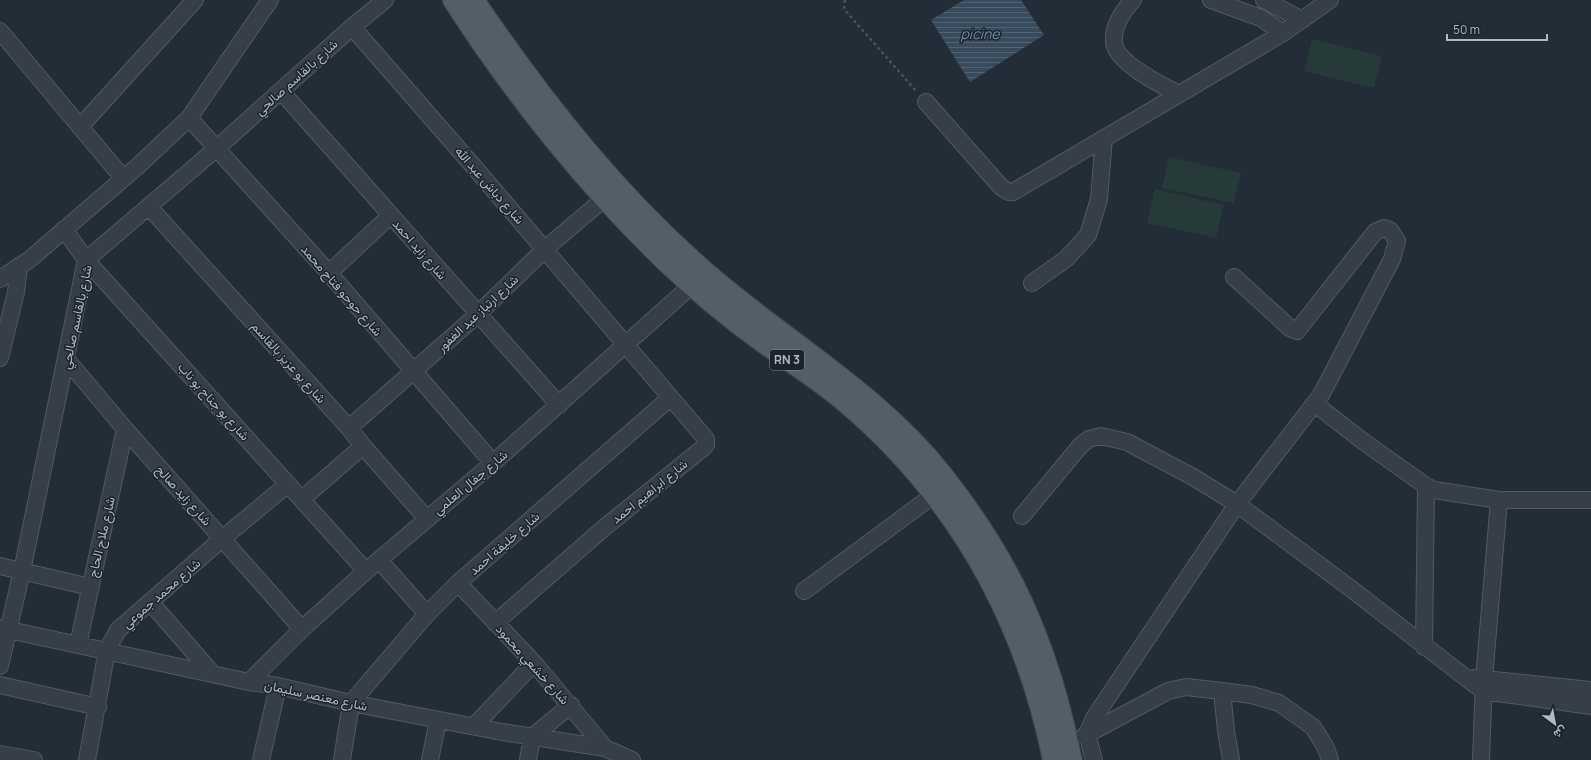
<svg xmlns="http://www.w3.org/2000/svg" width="1591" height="760" font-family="Manrope,Vazirmatn,sans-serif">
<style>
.grass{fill:#253a39}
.water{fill:url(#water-rules)}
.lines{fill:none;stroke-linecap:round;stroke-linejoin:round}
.minor-casing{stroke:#515a62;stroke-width:18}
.major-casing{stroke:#3f4851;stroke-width:22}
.path{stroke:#445757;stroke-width:2.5;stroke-dasharray:3 3;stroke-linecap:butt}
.minor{stroke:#363f48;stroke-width:16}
.major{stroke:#545e68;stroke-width:20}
.labels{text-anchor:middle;stroke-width:3;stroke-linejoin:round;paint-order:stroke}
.shield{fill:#1b242c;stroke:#848d96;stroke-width:1}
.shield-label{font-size:12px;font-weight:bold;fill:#b1bac4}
.street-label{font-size:13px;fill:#b1bac4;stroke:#1b242c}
.water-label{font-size:14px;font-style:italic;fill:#738ea6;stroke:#1b242c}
</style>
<defs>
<pattern id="water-rules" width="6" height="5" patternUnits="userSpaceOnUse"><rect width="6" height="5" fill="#374b5d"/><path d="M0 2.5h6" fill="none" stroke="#526373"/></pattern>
</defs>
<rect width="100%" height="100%" fill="#232d37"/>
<path class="grass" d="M 1312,39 L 1382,56 L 1374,88 L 1304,71 Z
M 1169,157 L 1241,173 L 1234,203 L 1162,188 Z
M 1155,189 L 1224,205 L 1216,238 L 1147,223 Z"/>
<path class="water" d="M 964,0 L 1021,0 L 1044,35 L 970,82 L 931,20 Z"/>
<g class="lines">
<defs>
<path id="minor" d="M 1133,0 C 1123,11 1113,26 1114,41 C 1114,62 1163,86 1179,94
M 1211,0 L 1261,18 L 1283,33
M 1264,0 L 1302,20
M 352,27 L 475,168 L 706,439 L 706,445 L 703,448 L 605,527 L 495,623
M 0,31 L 123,178
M 281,91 L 559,405
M 926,102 L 1001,187 L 1009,192 L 1013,192 L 1283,33 L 1330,0
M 189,118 L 329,273 L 493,463
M 80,127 L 195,0
M 149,207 L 349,428 L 363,446 L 427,519
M 64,229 L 86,260 L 366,571
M 329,273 L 391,215
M 0,279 L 29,260 L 138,166 L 189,118 L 270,0
M 1032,283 L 1066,259 L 1088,235 L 1099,199 L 1104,138
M 0,358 L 16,292 L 19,266
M 67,360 L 125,429 L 302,629
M 1315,404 L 1364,442 L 1426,486 L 1434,490 L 1499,500 L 1591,500
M 349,428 L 477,315 L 545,249 L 605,198
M 302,499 L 363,446
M 1022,516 L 1081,445 L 1089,439 L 1101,436 L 1127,442 L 1193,477 L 1237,504 L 1350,588 L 1483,691 L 1591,706
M 379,560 L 427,614
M 0,566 L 90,587
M 458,583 L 534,663 L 605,748
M 804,591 L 935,494
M 151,603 L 211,672
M 0,628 L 249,682 L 278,686 L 351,703 L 502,732 L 605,748 L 632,760
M 78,645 L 125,429
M 1424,647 L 1426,486
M 0,666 L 22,571 L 86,260 L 217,148 L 352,27 L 385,0
M 1474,678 L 1591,690
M 249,682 L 302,629 L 366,571 L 493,463 L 692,285
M 0,685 L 98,707
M 1222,691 L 1252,695 L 1279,703 L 1313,727 L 1326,748 L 1330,760
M 474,726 L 534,663
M 1084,736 L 1168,691 L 1186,687 L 1222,691 L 1226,731 L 1231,760
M 0,754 L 34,760
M 87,760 L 107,650 L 118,630 L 223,538 L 288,484
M 261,760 L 278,686
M 342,760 L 351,703 L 427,614 L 458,583 L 670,398
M 430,760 L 438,720
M 528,760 L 532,737 L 571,705
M 1094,760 L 1087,734 L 1094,718 L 1237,504 L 1321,395 L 1392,259 L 1397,241 L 1390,230 L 1384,228 L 1375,232 L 1297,331 L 1290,328 L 1234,277
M 1481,760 L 1484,679 L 1499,500"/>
<path id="major" d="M 453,0 C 513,93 583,181 662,258 C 694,289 729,318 765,344 C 792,363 820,381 845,402 C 957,497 1024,617 1053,760
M 474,0 C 543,102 621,201 716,281 C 792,345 879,395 942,474 C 979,521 1013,575 1035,632 C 1046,660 1056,691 1063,721 C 1067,734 1068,747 1072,760"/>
</defs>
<use href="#minor" class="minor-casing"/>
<use href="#major" class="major-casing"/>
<path class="path" d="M 845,0 L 844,9 L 917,92"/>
<use href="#minor" class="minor"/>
<use href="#major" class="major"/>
</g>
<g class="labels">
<rect class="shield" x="770" y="350" width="34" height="20" rx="3"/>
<g class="shield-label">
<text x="787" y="364">RN 3</text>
</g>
<g class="street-label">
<text transform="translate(296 77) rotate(-42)" y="5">شارع بالقاسم صالحي</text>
<text transform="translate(490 185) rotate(49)" y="5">شارع دباش عبد الله</text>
<text transform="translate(420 249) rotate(49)" y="5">شارع زايد احمد</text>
<text transform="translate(342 290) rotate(49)" y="5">شارع حوحو فتاح محمد</text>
<text transform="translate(477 313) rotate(-43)" y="5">شارع ارتباز عبد الغفور</text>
<text transform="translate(76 317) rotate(-78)" y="5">شارع بالقاسم صالحي</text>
<text transform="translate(289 362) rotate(48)" y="5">شارع بو عزيز بالقاسم</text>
<text transform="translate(214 401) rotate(48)" y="5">شارع بو جناح بو ناب</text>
<text transform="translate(470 482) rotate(-40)" y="5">شارع جفال العلمي</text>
<text transform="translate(649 491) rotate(-39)" y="5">شارع ابراهيم احمد</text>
<text transform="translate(184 495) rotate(48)" y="5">شارع زايد صالح</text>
<text transform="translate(101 537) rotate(-77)" y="5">شارع ملاح الحاج</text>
<text transform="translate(504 543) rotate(-41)" y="5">شارع خليفة احمد</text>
<text transform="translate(161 593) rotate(-41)" y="5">شارع محمد جموعي</text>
<text transform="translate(533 664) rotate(48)" y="5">شارع خشعي محمود</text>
<text transform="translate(316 695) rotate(12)" y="5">شارع معنصر سليمان</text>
</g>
<g class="water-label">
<text x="980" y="39">picine</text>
</g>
</g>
<g transform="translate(1555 724) rotate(148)" stroke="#1b242c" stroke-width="3" paint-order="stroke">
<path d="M0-3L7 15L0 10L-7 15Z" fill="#b1bac4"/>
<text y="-6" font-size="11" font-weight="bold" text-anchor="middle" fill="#b1bac4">ش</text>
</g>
<path d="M1447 34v6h100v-6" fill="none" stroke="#b1bac4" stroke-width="2"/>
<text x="1453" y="34" font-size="12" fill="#b1bac4" stroke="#1b242c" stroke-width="3" paint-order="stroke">50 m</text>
</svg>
